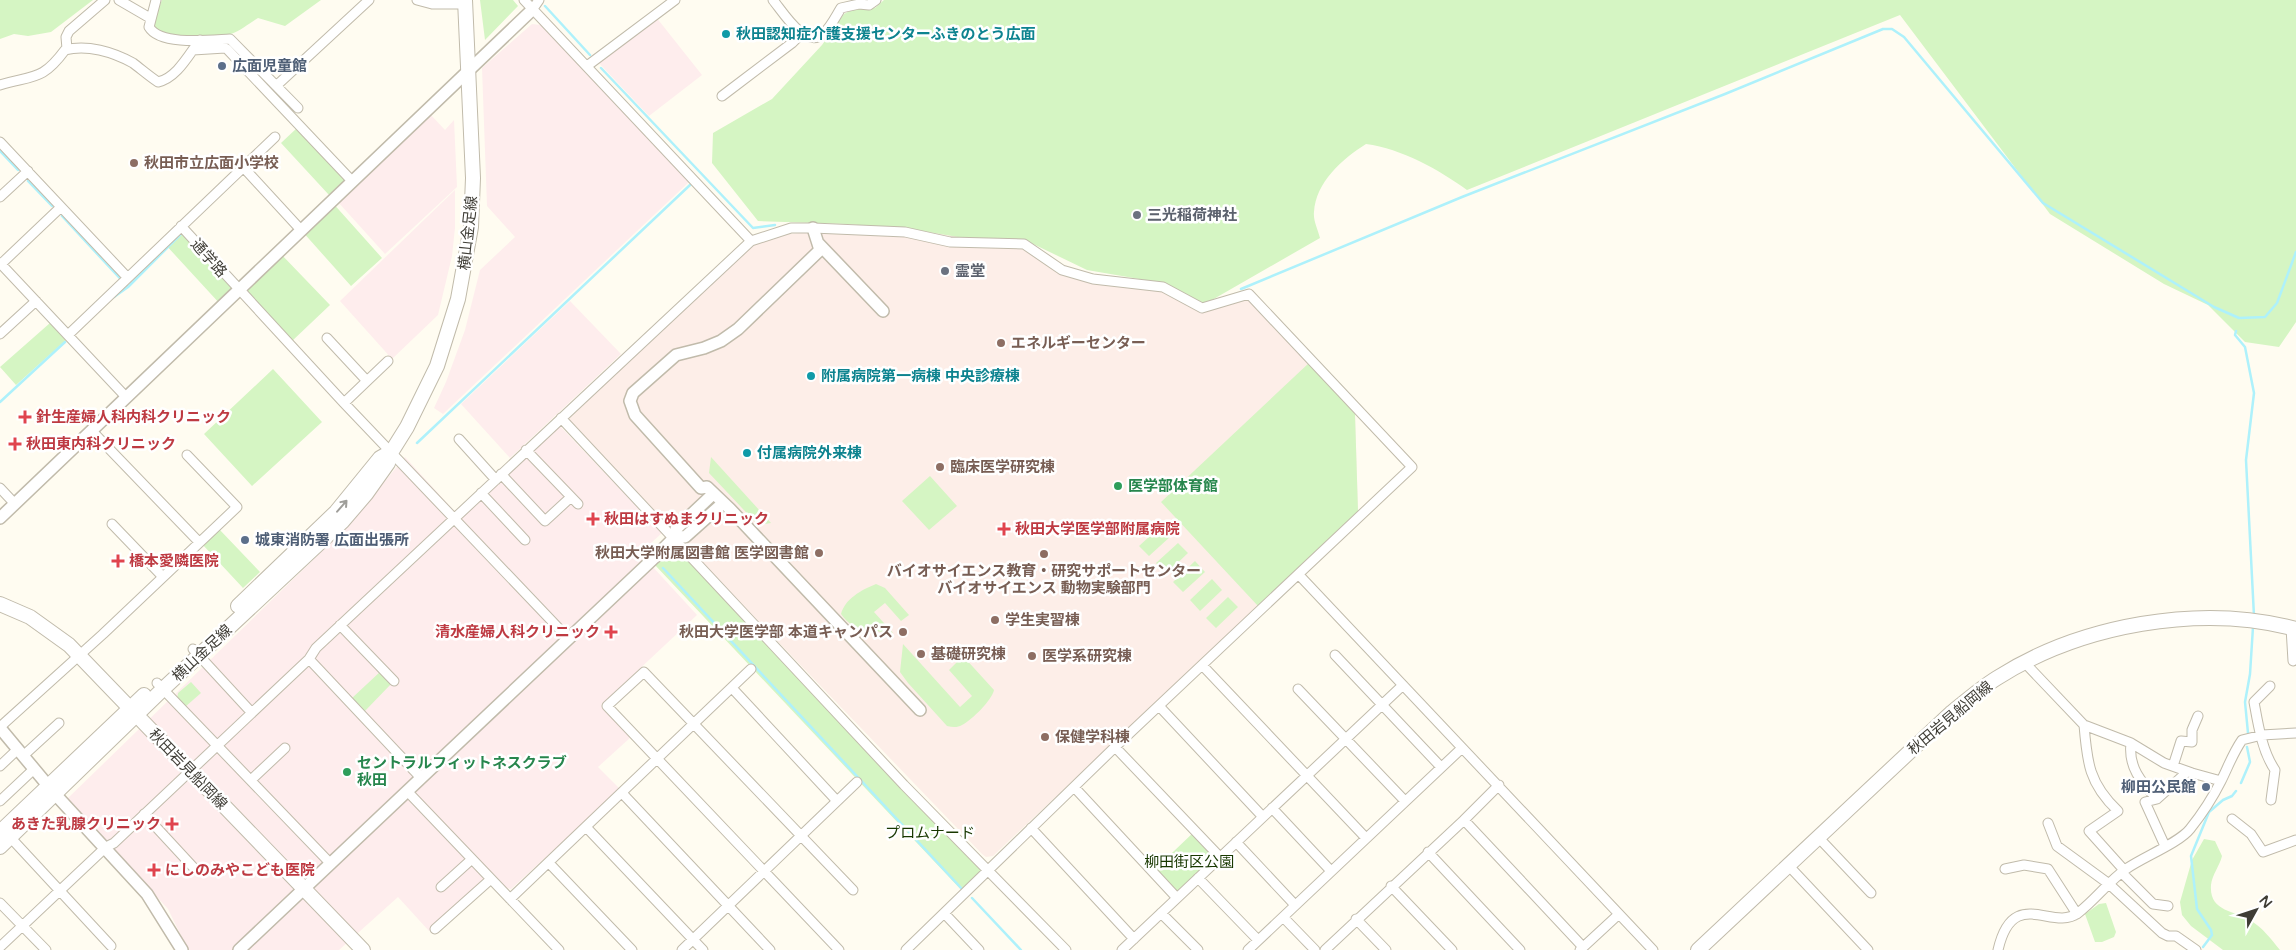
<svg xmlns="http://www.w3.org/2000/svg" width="2296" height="950" font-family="'Varela Round','Noto Sans JP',sans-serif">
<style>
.commercial{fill:#feeded}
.medical{fill:#fdeee8}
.green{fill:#d5f5c3}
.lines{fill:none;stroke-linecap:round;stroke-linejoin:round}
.stream{stroke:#aef1fb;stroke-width:2.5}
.minor-casing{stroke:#c1bbab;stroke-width:11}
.tertiary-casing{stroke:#c1bbab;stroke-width:14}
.primary-casing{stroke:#c1bbab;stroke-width:16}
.minor{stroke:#fff;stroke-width:9}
.tertiary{stroke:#fff;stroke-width:11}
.primary{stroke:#fff;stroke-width:14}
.oneway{stroke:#9f9e9a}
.culture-dot{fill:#0f9aa8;stroke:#fff;stroke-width:2}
.service-dot{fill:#5c6f8a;stroke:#fff;stroke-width:2}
.education-dot{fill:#8d6e63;stroke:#fff;stroke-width:2}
.worship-dot{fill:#6b7280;stroke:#fff;stroke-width:2}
.health-dot{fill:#e0444e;stroke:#fff;stroke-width:2}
.leisure-dot{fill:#2e9e5b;stroke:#fff;stroke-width:2}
.labels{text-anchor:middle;stroke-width:5;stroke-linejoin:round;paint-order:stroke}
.culture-label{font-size:15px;font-weight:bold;fill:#0d838f;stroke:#fff;text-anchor:start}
.service-label{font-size:15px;font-weight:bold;fill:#4e5e75;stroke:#fff;text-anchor:start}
.education-label{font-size:15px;font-weight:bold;fill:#785e54;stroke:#fff;text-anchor:start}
.worship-label{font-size:15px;font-weight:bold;fill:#5b616d;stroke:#fff;text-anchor:start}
.street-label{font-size:15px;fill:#3f3d36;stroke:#fff}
.health-label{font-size:15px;font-weight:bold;fill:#be3a42;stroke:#fff;text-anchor:start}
.leisure-label{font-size:15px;font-weight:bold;fill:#27864d;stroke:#fff;text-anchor:start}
.park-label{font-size:15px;fill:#183800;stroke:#fff}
</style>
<rect width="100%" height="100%" fill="#fffcf1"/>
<path class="commercial" d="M 656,17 L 702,75 L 649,116 L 598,62 Z
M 532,24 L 541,25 L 689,182 L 443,414 L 434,408 L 446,382 L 465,330 L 480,270 L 515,237 L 487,206 L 482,68 Z
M 430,114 L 445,130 L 454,120 L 457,187 L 385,254 L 338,202 Z
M 455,190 L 455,228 L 452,256 L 438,315 L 392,359 L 340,301 Z
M 570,301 L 621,354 L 510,458 L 461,404 Z
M 558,424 L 662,533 L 640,553 L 697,615 L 601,705 L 631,737 L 598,767 L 620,789 L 511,889 L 486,883 L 429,931 L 398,897 L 339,950 L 188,950 L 168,909 L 67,799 L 346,528 L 405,457 L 459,516 Z"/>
<path class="medical" d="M 842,229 L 916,230 L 1024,244 L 1054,264 L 1085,277 L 1163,286 L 1202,308 L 1249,294 L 1355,414 L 1358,511 L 993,856 L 986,857 L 982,854 L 569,424 L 569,419 L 598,389 L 753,244 L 789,234 Z"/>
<path class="green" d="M 0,0 L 93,0 L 51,32 L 28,36 L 14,34 L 0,39 Z
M 162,0 L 321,0 L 285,26 L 258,18 C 250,23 240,31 231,34 C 215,39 169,36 153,30 L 153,23 Z
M 480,0 L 513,0 L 518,6 L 485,40 Z
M 884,0 L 2296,0 L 2296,322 L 2279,347 L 2245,342 L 2208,305 L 2164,284 L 2050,214 L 1900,15 L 1467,190 C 1438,169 1402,149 1366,144 C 1342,159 1316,182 1314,212 C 1313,220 1318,230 1320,238 L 1205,304 L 1151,281 L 1087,270 L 1029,242 L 958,237 L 916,230 L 847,224 L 758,221 L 712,163 L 713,133 L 772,99 L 822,45 L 844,14 L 857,7 L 875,8 Z
M 298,127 L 347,179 L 329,195 L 281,143 Z
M 331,201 L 382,258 L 351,286 L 301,230 Z
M 182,225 L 238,289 L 279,252 L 330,305 L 291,342 L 238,290 L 221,305 L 164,243 Z
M 50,323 L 66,340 L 16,385 L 0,367 Z
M 1310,362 L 1355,414 L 1358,511 L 1258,606 L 1161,502 Z
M 273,369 L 322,422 L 252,486 L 204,434 Z
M 711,457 L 771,523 L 758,525 L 709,473 Z
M 930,476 L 957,506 L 929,530 L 902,501 Z
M 1162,525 L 1171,536 L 1149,556 L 1139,546 Z
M 219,529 L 260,572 L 243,588 L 202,544 Z
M 1178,543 L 1188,553 L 1166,574 L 1156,563 Z
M 677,545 L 988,871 L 965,894 L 655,565 Z
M 1195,561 L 1205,572 L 1183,592 L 1173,582 Z
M 1212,579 L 1222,590 L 1200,611 L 1190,600 Z
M 876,584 L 885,588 L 909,615 L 901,621 L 885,603 L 874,612 L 893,633 C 872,630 855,634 841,614 C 845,599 861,590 876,584 Z
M 1228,597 L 1238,607 L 1216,628 L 1206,618 Z
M 903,644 L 960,707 L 972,696 L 949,670 L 963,656 L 994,690 C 992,700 972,720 962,725 C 957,728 952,727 947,726 L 908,683 L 900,672 Z
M 381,671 L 392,683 L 364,712 L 352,698 Z
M 191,682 L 201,693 L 185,707 L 177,699 L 178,693 Z
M 1195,831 L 1220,857 L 1177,898 L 1152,872 Z
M 2204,839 L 2215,841 L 2222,856 C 2220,865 2212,875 2211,885 C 2209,912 2234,910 2250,920 C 2263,928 2271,939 2280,950 L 2223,950 L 2191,926 L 2182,915 L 2180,902 L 2192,860 Z
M 2106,903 L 2116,932 L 2114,937 L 2102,942 L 2095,942 L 2085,914 L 2099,904 Z"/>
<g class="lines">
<path class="stream" d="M 545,6 L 590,55
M 601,68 L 753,228 L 775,225
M 0,151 L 18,170
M 28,181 L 52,206
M 62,216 L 128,287
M 1241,289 L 1462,197 L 1725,94 L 1883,29 L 1892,29 L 1904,37 L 2043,203 L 2214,307 L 2239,318 L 2265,317 L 2277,303 L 2296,252
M 114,297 L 128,287 L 180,235
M 2236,331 L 2235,335 L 2245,347 L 2254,393 L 2246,460 L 2254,616
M 0,402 L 65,342
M 417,443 L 690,185
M 663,568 L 963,890
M 2248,733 L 2245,702 L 2250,674 L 2253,627
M 2241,783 L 2250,762 L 2247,747
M 972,898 L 1021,950
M 2203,947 L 2212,935 L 2211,930 L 2197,909 L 2191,856 L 2209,812 L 2223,800 L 2232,796 L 2236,791"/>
<defs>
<path id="minor" d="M 119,0 L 150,18
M 156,0 L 149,27 C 160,46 210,40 230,39 L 298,108
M 417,0 L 432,4 L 465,4
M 524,0 L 751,241
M 773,0 C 783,12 805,49 823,34 C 831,27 836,16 841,8 L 859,4 L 869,5 L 876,0
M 532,10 L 539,0
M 67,49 L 66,37 L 69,31 L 105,0
M 193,50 L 225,48 L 227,49 L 352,181
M 587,66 L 675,0
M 0,85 C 34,75 42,81 65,50 C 87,44 113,52 133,63 C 141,69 149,76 158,82 C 177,78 189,54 200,40
M 276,86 L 369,0
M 722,96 L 792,43 L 802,33
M 0,142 L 127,277
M 244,168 L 301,230
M 0,197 L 28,171
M 181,226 L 344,403 L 568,638
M 0,263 L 126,397
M 0,265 L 61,207
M 0,334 L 36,301
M 68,335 L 275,137
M 327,338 L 367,381 L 344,403
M 367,381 L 388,361
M 561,418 L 904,785 L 1066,950
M 92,431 L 199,542
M 459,439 L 496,480
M 526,450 L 578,504
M 501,474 L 545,521 L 571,497
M 0,488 L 15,504
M 481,493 L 525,540
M 112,524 L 163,577
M 1299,575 L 1653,950
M 340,625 L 394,681
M 2291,628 L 2293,661
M 193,649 L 252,713
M 1335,655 L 1441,767
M 309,659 L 421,778
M 2025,663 L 2084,725 L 2131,743 L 2164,763 L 2192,773 L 2221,781
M 1202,665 L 1366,838
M 157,683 L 331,864
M 2270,686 L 2254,702 C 2258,724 2262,751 2275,770 L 2271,800
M 732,688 L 837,801
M 1298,689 L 1405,801
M 1159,706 L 1263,817
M 2084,725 C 2087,762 2089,784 2118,811 L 2089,831 L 2124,870
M 0,727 L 103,634 L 237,507 L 187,455
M 2131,743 C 2128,767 2141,782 2157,799 L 2145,802 L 2165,846
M 1115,747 L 1220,857
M 23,756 L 59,723
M 0,766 L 18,749
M 2173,766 L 2181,741 L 2192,742 L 2192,730 L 2198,716
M 251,780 L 285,748
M 1074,787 L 1177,898
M 407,791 L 559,950
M 622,793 L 770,950
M 2157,799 L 2187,772
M 0,801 L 34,769
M 1272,808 L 1331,871
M 144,814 L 193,867
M 2232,819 L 2251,834 L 2263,852 L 2296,840
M 1464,820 L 1583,947
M 2048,823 L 2057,846 L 2109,884 L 2162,933 L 2168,936 L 2176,936 L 2196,950
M 586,827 L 703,950
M 1031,828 L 1134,939
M 10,837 L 111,946
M 1818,837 L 1871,893
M 1236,842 L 1295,905
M 1428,852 L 1520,950
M 549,863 L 632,950
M 1788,865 L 1868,950
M 2005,869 L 2024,865 L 2048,869 L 2077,914
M 2122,873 L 2153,904 L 2168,906
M 1198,878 L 1258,940
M 1391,886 L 1452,950
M 441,887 L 472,859
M 510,899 L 751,669
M 0,903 L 46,950
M 944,913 L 979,950
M 1161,913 L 1198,950
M 1283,917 L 1315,950
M 1356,919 L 1386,950
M 435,929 L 491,879
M 0,947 L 106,847 L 114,843 L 309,659 L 316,648 L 751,241 L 791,228 L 813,228 L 905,232 L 950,242 L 1024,244 L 1062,270 L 1093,279 L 1163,287 L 1202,308 L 1249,294 L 1412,467 L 1115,747 L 906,950
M 682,950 L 857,782
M 839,950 L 607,706 L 644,672 L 853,890
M 1122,950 L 1403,685
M 1248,950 L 1462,748
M 1325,950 L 1464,820 L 1499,785
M 1580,950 L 1619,914
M 1998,950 C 2013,885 2052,932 2078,913 C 2095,900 2109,881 2126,869 C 2143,857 2179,843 2190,829 C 2202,814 2213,797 2221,781 C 2228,767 2233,753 2242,740 L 2262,735 L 2296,733"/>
<path id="tertiary" d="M 813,228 L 820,250 L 738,329 L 721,341 L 704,348 L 676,355 L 633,393 L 630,401 L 635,415 L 701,488 L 707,487 L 730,509 L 920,710
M 819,244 L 883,311
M 0,518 L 532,10
M 676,536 L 685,537 L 723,503
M 0,728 L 55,794 L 147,894 L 182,950
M 239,950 L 654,558 L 676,536 L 676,529 L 713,494"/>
<path id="primary" d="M 0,604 L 30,617 L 69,645 L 363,950
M 238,606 L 336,512 L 380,458 L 387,454
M 0,832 L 144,695
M 0,847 L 163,689 L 342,522 L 366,494 L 388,463 L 392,451 L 407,427 L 437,366 L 458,299 L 471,227 L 473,178 L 465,0
M 1698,950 L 1951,713 C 1966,701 1981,688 1997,678 C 2080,625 2200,603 2296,629"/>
</defs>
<use href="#minor" class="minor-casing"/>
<use href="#tertiary" class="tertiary-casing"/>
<use href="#primary" class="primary-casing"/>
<use href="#minor" class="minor"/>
<use href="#tertiary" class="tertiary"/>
<use href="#primary" class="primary"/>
</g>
<defs><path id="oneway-shaft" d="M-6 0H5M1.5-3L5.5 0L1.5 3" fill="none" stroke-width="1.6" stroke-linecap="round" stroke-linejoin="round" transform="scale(1.25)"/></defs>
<use class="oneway" href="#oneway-shaft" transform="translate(342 506) rotate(-49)"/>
<g class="culture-dot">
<circle cx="726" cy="34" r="5"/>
<circle cx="811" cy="376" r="5"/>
<circle cx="747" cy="453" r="5"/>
</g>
<g class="service-dot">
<circle cx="222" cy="66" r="5"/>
<circle cx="245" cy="540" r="5"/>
<circle cx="2206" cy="787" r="5"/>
</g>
<g class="education-dot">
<circle cx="134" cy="163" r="5"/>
<circle cx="1001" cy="343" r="5"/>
<circle cx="940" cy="467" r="5"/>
<circle cx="819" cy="553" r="5"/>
<circle cx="1044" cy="554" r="5"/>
<circle cx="995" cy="620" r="5"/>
<circle cx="903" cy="632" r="5"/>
<circle cx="921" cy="654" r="5"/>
<circle cx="1032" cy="656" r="5"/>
<circle cx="1045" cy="737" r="5"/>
</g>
<g class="worship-dot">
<circle cx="1137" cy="215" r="5"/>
<circle cx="945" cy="271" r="5"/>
</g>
<g class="health-dot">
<path d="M22.5 409.5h5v5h5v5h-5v5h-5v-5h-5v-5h5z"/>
<path d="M12.5 436.5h5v5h5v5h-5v5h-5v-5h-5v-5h5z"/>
<path d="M590.5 511.5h5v5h5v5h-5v5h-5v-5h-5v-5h5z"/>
<path d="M1001.5 521.5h5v5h5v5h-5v5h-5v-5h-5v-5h5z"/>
<path d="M115.5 553.5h5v5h5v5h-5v5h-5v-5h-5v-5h5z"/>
<path d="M608.5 624.5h5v5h5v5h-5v5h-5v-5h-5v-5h5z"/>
<path d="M169.5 816.5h5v5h5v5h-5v5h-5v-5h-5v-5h5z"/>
<path d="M151.5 862.5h5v5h5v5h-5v5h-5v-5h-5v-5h5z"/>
</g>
<g class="leisure-dot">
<circle cx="1118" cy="486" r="5"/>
<circle cx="347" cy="772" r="5"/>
</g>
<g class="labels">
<g class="culture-label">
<text x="736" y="39">秋田認知症介護支援センターふきのとう広面</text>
<text x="821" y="381">附属病院第一病棟 中央診療棟</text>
<text x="757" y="458">付属病院外来棟</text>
</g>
<g class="service-label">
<text x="232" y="71">広面児童館</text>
<text x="255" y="545">城東消防署 広面出張所</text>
<text x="2196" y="792" text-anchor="end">柳田公民館</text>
</g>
<g class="education-label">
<text x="144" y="168">秋田市立広面小学校</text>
<text x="1011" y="348">エネルギーセンター</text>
<text x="950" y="472">臨床医学研究棟</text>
<text x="809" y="558" text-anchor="end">秋田大学附属図書館 医学図書館</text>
<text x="1044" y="576" text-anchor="middle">バイオサイエンス教育・研究サポートセンター<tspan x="1044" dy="17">バイオサイエンス 動物実験部門</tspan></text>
<text x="1005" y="625">学生実習棟</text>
<text x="893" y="637" text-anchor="end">秋田大学医学部 本道キャンパス</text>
<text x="931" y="659">基礎研究棟</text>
<text x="1042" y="661">医学系研究棟</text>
<text x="1055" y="742">保健学科棟</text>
</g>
<g class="worship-label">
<text x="1147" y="220">三光稲荷神社</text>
<text x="955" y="276">霊堂</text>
</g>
<g class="street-label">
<text transform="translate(468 233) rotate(-84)" y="5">横山金足線</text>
<text transform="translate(209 258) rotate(48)" y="5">通学路</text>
<text transform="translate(202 653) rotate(-43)" y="5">横山金足線</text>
<text transform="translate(1950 718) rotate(-40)" y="5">秋田岩見船岡線</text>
<text transform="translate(188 769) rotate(46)" y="5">秋田岩見船岡線</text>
</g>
<g class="health-label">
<text x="36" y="422">針生産婦人科内科クリニック</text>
<text x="26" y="449">秋田東内科クリニック</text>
<text x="604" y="524">秋田はすぬまクリニック</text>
<text x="1015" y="534">秋田大学医学部附属病院</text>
<text x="129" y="566">橋本愛隣医院</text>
<text x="600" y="637" text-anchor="end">清水産婦人科クリニック</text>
<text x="161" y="829" text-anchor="end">あきた乳腺クリニック</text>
<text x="165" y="875">にしのみやこども医院</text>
</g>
<g class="leisure-label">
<text x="1128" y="491">医学部体育館</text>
<text x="357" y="768">セントラルフィットネスクラブ<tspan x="357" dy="17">秋田</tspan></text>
</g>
<g class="park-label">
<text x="930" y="838">プロムナード</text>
<text x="1189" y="867">柳田街区公園</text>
</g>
</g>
<g transform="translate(2256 910) rotate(50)" stroke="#ffffff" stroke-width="4" paint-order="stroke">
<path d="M0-4L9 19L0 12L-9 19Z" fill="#3f3d36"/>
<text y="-8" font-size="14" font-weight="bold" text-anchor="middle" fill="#3f3d36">N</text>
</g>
</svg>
